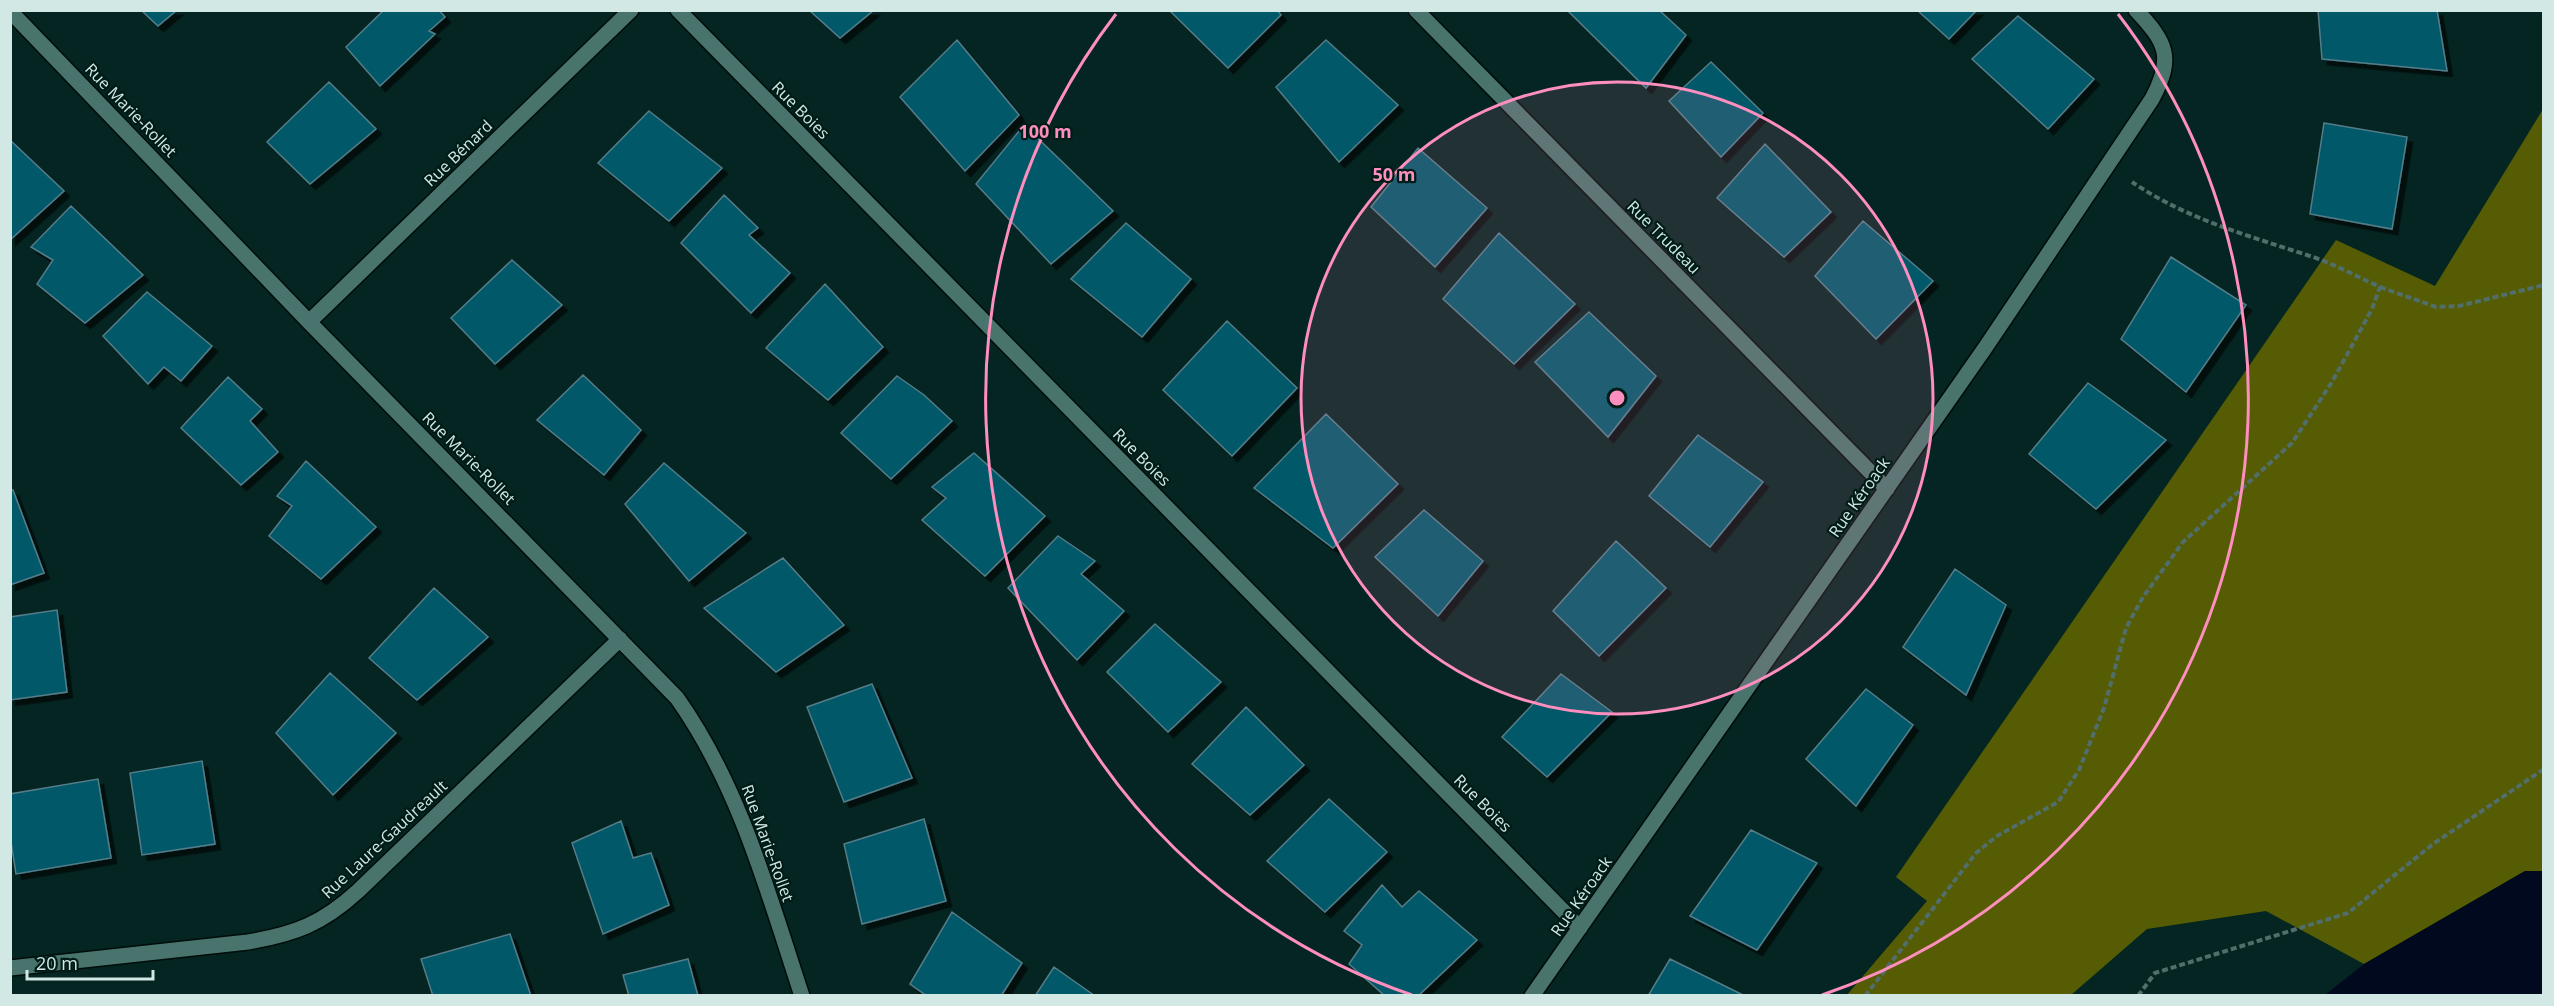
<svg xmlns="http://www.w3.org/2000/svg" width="2554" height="1006" font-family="'Open Sans',sans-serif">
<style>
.forest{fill:#555c03}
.water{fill:#00091d}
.building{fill:#015869;stroke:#547d89;stroke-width:1.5;filter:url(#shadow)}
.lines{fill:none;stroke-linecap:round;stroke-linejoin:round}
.street-casing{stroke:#000d0a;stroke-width:18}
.path{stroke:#516e6a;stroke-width:4;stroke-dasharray:6 3;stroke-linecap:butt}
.street{stroke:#49746d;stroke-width:15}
.ring{fill:none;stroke:#fe8ebd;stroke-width:3}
.labels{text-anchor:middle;stroke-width:4.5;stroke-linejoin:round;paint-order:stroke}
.street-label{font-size:16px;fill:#d2e8e4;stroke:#001c18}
.centre{fill:#fe8ebd;stroke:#001c18;stroke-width:3}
.ring-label{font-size:18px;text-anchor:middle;font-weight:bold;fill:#fe8ebd;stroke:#001c18;stroke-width:4.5;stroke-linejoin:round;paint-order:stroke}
</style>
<defs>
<filter id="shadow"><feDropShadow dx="5.5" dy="5.5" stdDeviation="0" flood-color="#0009"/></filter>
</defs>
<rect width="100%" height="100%" fill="#042521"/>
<path class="forest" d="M 2543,109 L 2543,871 L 2525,871 L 2364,964 L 2266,911 L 2147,929 L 2071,995 L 1846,996 L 1927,901 L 1896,877 L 2336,240 L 2435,286 Z"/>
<path class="water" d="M 2525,871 L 2543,871 L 2543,995 L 2325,995 L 2364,964 Z"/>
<path class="building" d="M 141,10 L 177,10 L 158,26 Z
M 384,10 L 439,10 L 445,17 L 429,31 L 435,34 L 380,86 L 346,47 Z
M 809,10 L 874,10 L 840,38 Z
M 1169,10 L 1277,10 L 1281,15 L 1228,68 Z
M 1571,10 L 1659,10 L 1686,35 L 1646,88 L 1569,12 Z
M 1917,10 L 1977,10 L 1949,39 Z
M 2318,10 L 2437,10 L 2447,71 L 2322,59 Z
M 2018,16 L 2094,79 L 2048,129 L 1972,59 Z
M 957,40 L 1019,115 L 965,171 L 900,97 Z
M 1326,40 L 1398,105 L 1339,162 L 1276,87 Z
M 1711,62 L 1763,113 L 1721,157 L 1669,101 Z
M 329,82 L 376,129 L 310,184 L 267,142 Z
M 649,111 L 722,168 L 669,221 L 598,163 Z
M 2324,123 L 2407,137 L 2392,229 L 2310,214 Z
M 1024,125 L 1113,211 L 1051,264 L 976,184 Z
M 10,140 L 64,191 L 10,240 Z
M 1765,144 L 1831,212 L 1784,257 L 1717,198 Z
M 1418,148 L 1487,208 L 1435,267 L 1371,207 Z
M 724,195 L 758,228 L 749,235 L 790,273 L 751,313 L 681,243 Z
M 71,206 L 143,275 L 85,323 L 37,284 L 53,260 L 31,247 Z
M 1863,221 L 1933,281 L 1876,339 L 1815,276 Z
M 1126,223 L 1191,279 L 1142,337 L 1071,279 Z
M 1499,233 L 1575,304 L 1514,364 L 1443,299 Z
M 2171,257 L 2246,305 L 2186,392 L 2121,339 Z
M 512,260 L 562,305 L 495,364 L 451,318 Z
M 825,284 L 883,347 L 828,400 L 766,348 Z
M 147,292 L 212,346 L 181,381 L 164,367 L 148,384 L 103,336 Z
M 1589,312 L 1656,376 L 1608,437 L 1535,362 Z
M 1227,321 L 1297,388 L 1232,456 L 1163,390 Z
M 583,375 L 641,430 L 604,475 L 537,420 Z
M 897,376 L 924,395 L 952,421 L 891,479 L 841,433 Z
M 228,377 L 262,409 L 250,421 L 278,452 L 241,485 L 181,428 Z
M 2088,383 L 2166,440 L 2096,509 L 2029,454 Z
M 1326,414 L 1398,484 L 1333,548 L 1254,488 Z
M 1698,435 L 1763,482 L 1710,547 L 1649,496 Z
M 974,453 L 1045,516 L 985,576 L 922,520 L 946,498 L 932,487 Z
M 306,461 L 376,527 L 321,579 L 269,536 L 292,506 L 277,496 Z
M 664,463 L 746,533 L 689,581 L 625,504 Z
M 13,490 L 44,573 L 10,585 L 10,491 Z
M 1424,510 L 1483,561 L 1438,616 L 1375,557 Z
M 1058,536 L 1095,561 L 1081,574 L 1124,611 L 1077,660 L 1008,588 Z
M 1616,541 L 1666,588 L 1599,656 L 1553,611 Z
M 783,558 L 844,625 L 776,672 L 704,608 Z
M 1955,569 L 2006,605 L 1966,695 L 1903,647 Z
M 434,588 L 488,637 L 417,700 L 369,658 Z
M 57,610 L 67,692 L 10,700 L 10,617 Z
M 1155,624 L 1221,682 L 1168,732 L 1107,672 Z
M 330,673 L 396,733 L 333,795 L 276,733 Z
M 1561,674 L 1612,712 L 1547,777 L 1502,737 Z
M 872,684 L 912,778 L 844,802 L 807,707 Z
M 1866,689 L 1913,725 L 1856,806 L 1806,759 Z
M 1246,707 L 1304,765 L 1250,815 L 1192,764 Z
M 202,761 L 215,844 L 142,855 L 130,773 Z
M 98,779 L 111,858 L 16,874 L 10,835 L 10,794 Z
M 1329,799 L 1387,852 L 1325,912 L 1267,861 Z
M 924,819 L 946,901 L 862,924 L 844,844 Z
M 621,821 L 633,858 L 651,853 L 669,905 L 603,934 L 572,843 Z
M 1751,830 L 1817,863 L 1757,950 L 1690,916 Z
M 1382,885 L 1402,907 L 1419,891 L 1477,940 L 1418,996 L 1385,996 L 1349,964 L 1362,945 L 1344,931 Z
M 952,912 L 1022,963 L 1001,996 L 927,996 L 910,984 Z
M 510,934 L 531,996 L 433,996 L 421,959 Z
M 688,959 L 698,996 L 629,996 L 623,975 Z
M 1670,959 L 1743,995 L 1648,996 Z
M 1054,967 L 1095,996 L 1035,996 Z"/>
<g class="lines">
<defs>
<path id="street" d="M 678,10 L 1580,928
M 1416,10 L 1887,489
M 10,11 L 309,322 L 677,698 C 740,787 768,893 802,996
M 309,322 L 631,10
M 10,968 L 248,942 C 295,934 322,924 358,891 L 620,639
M 1532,996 L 1985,348 L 2152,99 C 2174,58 2167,43 2136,10"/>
</defs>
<use href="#street" class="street-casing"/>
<path class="path" d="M 2380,287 L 2436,307 L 2459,306 L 2544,285
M 1865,996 L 1976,853 L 1997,836 L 2058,802 L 2079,770 L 2104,708 L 2126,628 L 2143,597 L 2183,542 L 2292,443 L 2332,382 L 2372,309 L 2380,287 C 2358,277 2336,265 2313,257 C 2250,236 2188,220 2132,182
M 2138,996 L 2155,973 L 2348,913 L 2433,844 L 2544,769"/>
<use href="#street" class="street"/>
</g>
<circle cx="1617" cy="398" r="316" fill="#fe8ebd" fill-opacity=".12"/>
<g class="ring">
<circle cx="1617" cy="398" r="316"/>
<path d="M1412 995A631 631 0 0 1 1116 14M2118 14A631 631 0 0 1 1822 995"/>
</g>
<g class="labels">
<g class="street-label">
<text transform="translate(131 110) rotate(46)" y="6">Rue Marie-Rollet</text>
<text transform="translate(801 110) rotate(45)" y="6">Rue Boies</text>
<text transform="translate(458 153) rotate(-44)" y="6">Rue Bénard</text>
<text transform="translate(1664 237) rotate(45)" y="6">Rue Trudeau</text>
<text transform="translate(1142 457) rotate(45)" y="6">Rue Boies</text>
<text transform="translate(469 458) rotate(45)" y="6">Rue Marie-Rollet</text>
<text transform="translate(1859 497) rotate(-55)" y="6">Rue Kéroack</text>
<text transform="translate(1483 803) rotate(45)" y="6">Rue Boies</text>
<text transform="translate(384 839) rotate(-43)" y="6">Rue Laure-Gaudreault</text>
<text transform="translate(768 843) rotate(70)" y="6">Rue Marie-Rollet</text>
<text transform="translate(1581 896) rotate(-55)" y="6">Rue Kéroack</text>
</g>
</g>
<circle cx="1617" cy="398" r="9" class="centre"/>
<g class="ring-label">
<text x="1045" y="138">100 m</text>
<text x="1394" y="181">50 m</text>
</g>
<rect width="2554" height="1006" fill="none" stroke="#d2e8e4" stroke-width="24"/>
<path d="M27 970v9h126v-9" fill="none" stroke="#d2e8e4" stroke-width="3"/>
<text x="36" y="970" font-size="18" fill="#d2e8e4" stroke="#001c18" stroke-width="4.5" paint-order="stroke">20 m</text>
</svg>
